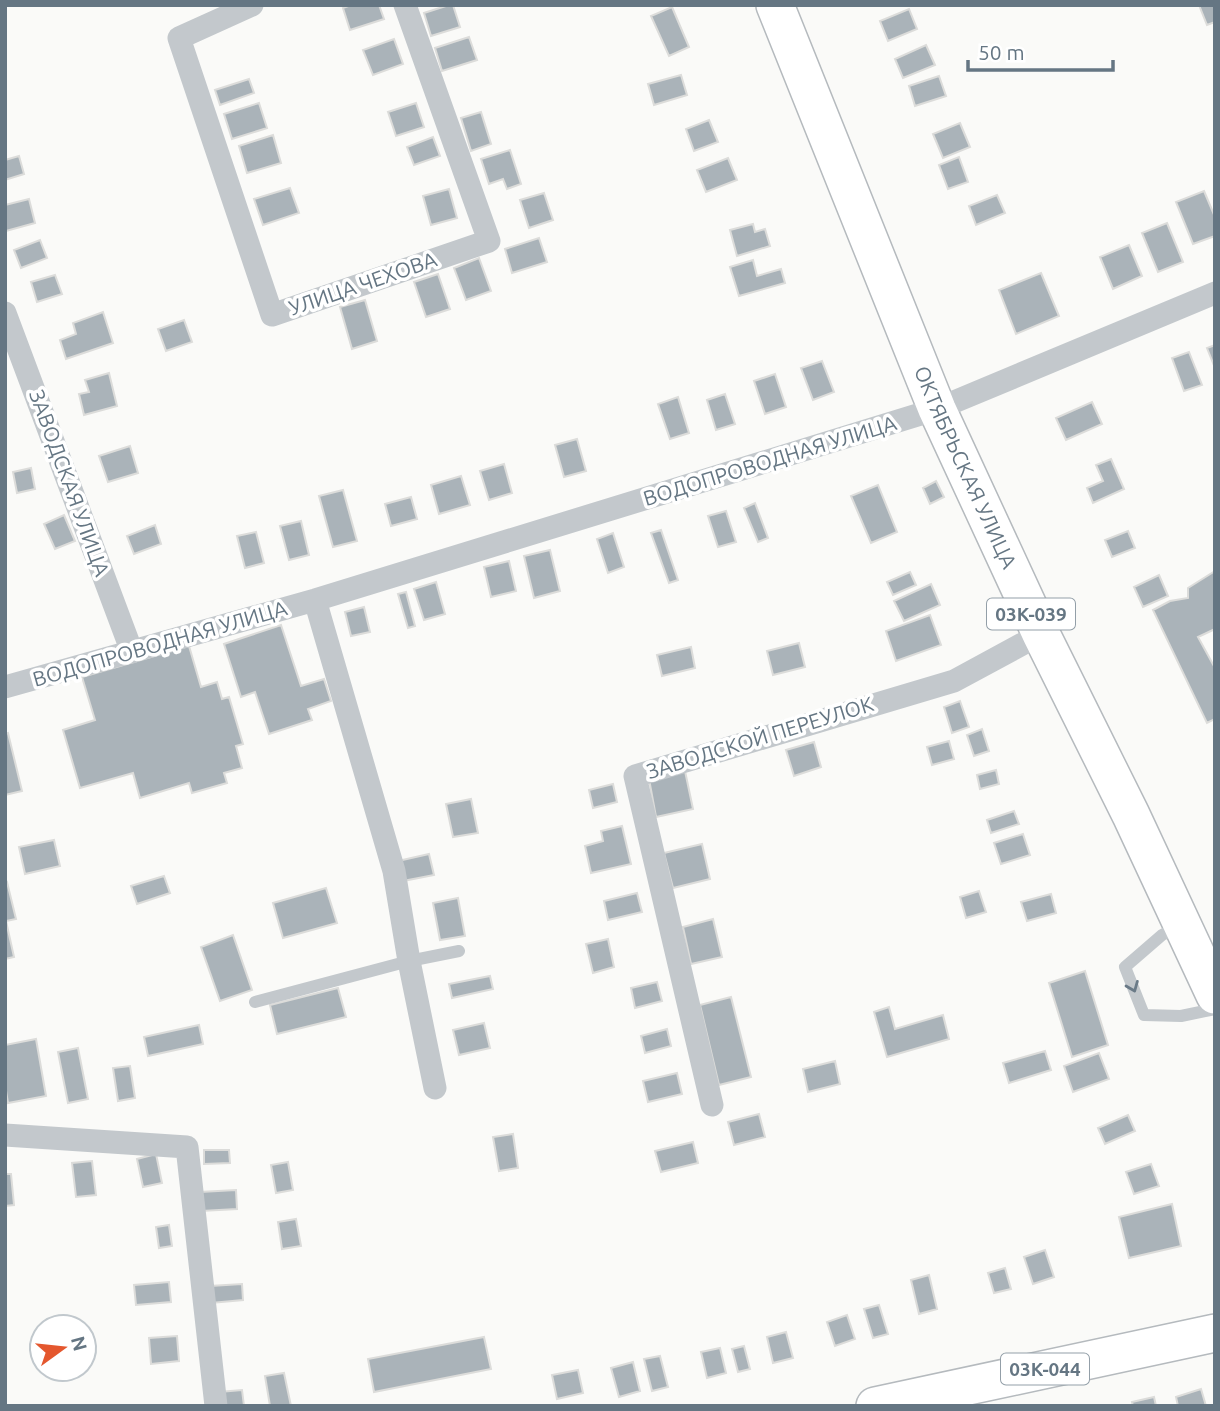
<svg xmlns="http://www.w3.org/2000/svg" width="1220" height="1411" font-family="Ubuntu,sans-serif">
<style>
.building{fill:#aab3b9;stroke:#dcdcda;stroke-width:2}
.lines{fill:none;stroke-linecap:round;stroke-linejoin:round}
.primary-casing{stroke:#b5babe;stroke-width:40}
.service{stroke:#c3c8cc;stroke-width:12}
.minor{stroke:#c3c8cc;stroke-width:23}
.primary{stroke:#fff;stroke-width:37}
.oneway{stroke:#6a7a87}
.labels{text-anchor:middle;stroke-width:7;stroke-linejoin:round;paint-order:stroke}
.shield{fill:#fff;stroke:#939fa8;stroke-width:2}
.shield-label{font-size:19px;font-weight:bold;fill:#657683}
.street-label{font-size:21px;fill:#657683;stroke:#fff}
</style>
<rect width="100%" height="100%" fill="#fafaf8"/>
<path class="building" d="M 351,5 L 379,5 L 384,19 L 350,30 L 343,8 Z
M 449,5 L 453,5 L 460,27 L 431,36 L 424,13 Z
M 1199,5 L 1215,5 L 1215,22 L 1207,25 Z
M 672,7 L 689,47 L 669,56 L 651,16 Z
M 909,9 L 917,29 L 888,41 L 880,21 Z
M 469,37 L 477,60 L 442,71 L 435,48 Z
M 394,39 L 403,64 L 373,75 L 363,50 Z
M 926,45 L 935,65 L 903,78 L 895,59 Z
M 681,75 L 687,95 L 654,105 L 648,84 Z
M 939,76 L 946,96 L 915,106 L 909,86 Z
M 249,79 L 254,93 L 220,105 L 215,90 Z
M 259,103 L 267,128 L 232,139 L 224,114 Z
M 416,103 L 424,127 L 396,136 L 388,112 Z
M 481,112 L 491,144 L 471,151 L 461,118 Z
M 709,120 L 718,142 L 694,151 L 686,129 Z
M 960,123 L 970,147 L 943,158 L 933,134 Z
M 273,135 L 281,163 L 247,173 L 239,146 Z
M 433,137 L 440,156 L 414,165 L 407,147 Z
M 510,150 L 521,184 L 507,189 L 503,179 L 489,184 L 481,159 Z
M 19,156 L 24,174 L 5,180 L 5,160 Z
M 959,157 L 968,182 L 948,189 L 939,165 Z
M 728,158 L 737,180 L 706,192 L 697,170 Z
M 290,188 L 299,213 L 263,225 L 254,199 Z
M 449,189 L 457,218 L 431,225 L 423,196 Z
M 1204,191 L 1215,217 L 1215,236 L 1193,244 L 1176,202 Z
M 544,193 L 553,220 L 529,228 L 520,200 Z
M 997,195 L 1005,213 L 976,225 L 969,206 Z
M 29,199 L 35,223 L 6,231 L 5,205 Z
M 1167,223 L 1183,262 L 1158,272 L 1142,233 Z
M 753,224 L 755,232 L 765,229 L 770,246 L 737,256 L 730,230 Z
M 539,238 L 547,262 L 512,273 L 505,249 Z
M 40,240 L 47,258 L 21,268 L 14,250 Z
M 1129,245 L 1142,276 L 1113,289 L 1100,257 Z
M 479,258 L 491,291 L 466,300 L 454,268 Z
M 753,260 L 757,276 L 781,269 L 785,283 L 739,296 L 730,267 Z
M 1041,273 L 1059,316 L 1016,334 L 999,290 Z
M 438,274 L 450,309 L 426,317 L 414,282 Z
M 55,275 L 62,294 L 37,302 L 31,282 Z
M 365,300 L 377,341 L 352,349 L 340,307 Z
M 103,312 L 113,343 L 66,359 L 60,340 L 76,334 L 73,323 Z
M 184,320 L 192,342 L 166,351 L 158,329 Z
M 1215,345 L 1215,368 L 1207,348 Z
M 1189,352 L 1202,385 L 1184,391 L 1172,358 Z
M 822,361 L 834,392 L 813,400 L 801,368 Z
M 109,373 L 117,406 L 84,415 L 79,394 L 89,392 L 85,380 Z
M 775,374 L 786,407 L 765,414 L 754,381 Z
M 725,394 L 735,424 L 716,430 L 707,400 Z
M 678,397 L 689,433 L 670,439 L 658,404 Z
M 1092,402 L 1102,424 L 1066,440 L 1056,418 Z
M 577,439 L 586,471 L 564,477 L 555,445 Z
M 130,446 L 138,473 L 108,482 L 99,456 Z
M 1111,459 L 1124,489 L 1093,503 L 1087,488 L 1103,481 L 1096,465 Z
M 504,464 L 512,493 L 489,500 L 480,471 Z
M 31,468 L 35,489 L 17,493 L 13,472 Z
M 461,476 L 470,505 L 439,514 L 431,485 Z
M 936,481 L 944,497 L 930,504 L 923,488 Z
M 878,485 L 897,532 L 871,543 L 851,496 Z
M 343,490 L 357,541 L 333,547 L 319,496 Z
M 411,497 L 417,519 L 391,526 L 385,504 Z
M 755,503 L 768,538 L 758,542 L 744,508 Z
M 726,511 L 736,542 L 718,547 L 708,516 Z
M 64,515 L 75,541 L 55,549 L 44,524 Z
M 301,521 L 309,555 L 289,560 L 280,526 Z
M 155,525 L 161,544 L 134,554 L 127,536 Z
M 661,530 L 678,580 L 669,583 L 651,533 Z
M 1128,531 L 1135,548 L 1112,557 L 1105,540 Z
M 256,532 L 264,563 L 245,568 L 237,536 Z
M 613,533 L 624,567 L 608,573 L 597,539 Z
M 550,550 L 560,591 L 534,598 L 524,556 Z
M 509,561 L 516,591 L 491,597 L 484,567 Z
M 1215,571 L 1215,629 L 1198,637 L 1215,668 L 1215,719 L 1207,723 L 1153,610 L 1170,601 L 1188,598 L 1188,588 Z
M 910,572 L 916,585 L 893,595 L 887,582 Z
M 1159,575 L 1168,596 L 1143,607 L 1134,587 Z
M 436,582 L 445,614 L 424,620 L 414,589 Z
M 931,584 L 940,605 L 904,621 L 894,601 Z
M 406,592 L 415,626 L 408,628 L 398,594 Z
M 364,607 L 370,632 L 351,636 L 345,612 Z
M 930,615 L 941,645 L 896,661 L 886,631 Z
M 281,625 L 301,686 L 324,679 L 331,701 L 308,709 L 312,720 L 269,734 L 255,692 L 241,697 L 224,644 Z
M 799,643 L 805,667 L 773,675 L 767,651 Z
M 189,646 L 201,687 L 217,682 L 222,699 L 229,697 L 243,744 L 236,746 L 242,768 L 224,773 L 227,783 L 192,793 L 189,783 L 140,798 L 133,773 L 80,788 L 63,730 L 95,720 L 82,677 Z
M 691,647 L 695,668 L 662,676 L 657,655 Z
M 960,701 L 969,727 L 952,733 L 944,707 Z
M 982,729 L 989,751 L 974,756 L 967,735 Z
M 8,733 L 22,791 L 5,795 L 5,734 Z
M 949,741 L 954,759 L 932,765 L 927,747 Z
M 814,742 L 821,767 L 794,776 L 786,750 Z
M 996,770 L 999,784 L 980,789 L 977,775 Z
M 685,771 L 693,809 L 656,817 L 649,779 Z
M 613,784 L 617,802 L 593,808 L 589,790 Z
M 471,799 L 478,833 L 453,837 L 446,804 Z
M 1014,811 L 1019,824 L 991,833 L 987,820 Z
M 622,826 L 631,864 L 591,873 L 585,846 L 603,841 L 601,831 Z
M 1023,834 L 1030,855 L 1001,864 L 994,843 Z
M 54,840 L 60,866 L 25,874 L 19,847 Z
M 702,844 L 710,879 L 673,888 L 664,853 Z
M 429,854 L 434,875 L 403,881 L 398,861 Z
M 164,876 L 170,893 L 137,904 L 131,886 Z
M 7,882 L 16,919 L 6,921 L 14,957 L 5,959 L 5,883 Z
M 326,888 L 337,923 L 283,938 L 273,903 Z
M 979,891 L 986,912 L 966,918 L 960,897 Z
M 637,893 L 642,912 L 608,920 L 604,901 Z
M 1051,894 L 1056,913 L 1027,921 L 1021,902 Z
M 458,898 L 465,936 L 440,940 L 433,903 Z
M 713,919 L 722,957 L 691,964 L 683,927 Z
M 233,935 L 252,990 L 220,1001 L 201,947 Z
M 608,939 L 614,967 L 593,973 L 586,944 Z
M 1085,971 L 1108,1045 L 1072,1057 L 1049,983 Z
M 490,976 L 493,989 L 452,998 L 449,984 Z
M 657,982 L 662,1001 L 635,1008 L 631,988 Z
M 338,988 L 346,1017 L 277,1034 L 270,1005 Z
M 731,997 L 751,1077 L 719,1085 L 700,1005 Z
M 889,1007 L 895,1029 L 943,1015 L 949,1039 L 887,1057 L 874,1012 Z
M 484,1023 L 490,1048 L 459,1055 L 453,1030 Z
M 199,1025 L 203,1044 L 148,1056 L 144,1037 Z
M 667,1029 L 671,1046 L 645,1053 L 641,1036 Z
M 36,1039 L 46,1096 L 8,1103 L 5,1085 L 5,1045 Z
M 78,1048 L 88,1099 L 68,1103 L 58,1052 Z
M 1045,1051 L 1051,1070 L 1009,1083 L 1003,1063 Z
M 1099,1053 L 1109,1079 L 1073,1092 L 1064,1066 Z
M 835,1061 L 840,1084 L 808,1092 L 803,1069 Z
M 130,1066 L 135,1098 L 118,1101 L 113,1068 Z
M 677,1073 L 682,1094 L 648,1102 L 643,1081 Z
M 759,1114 L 765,1137 L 734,1145 L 728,1122 Z
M 1128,1115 L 1135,1131 L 1105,1144 L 1098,1128 Z
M 513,1134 L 518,1168 L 499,1171 L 493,1137 Z
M 693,1142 L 698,1163 L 661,1172 L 655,1151 Z
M 204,1150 L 229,1150 L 230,1163 L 204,1164 Z
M 156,1154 L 162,1183 L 143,1187 L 137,1159 Z
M 92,1161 L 96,1195 L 76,1197 L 72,1163 Z
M 288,1162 L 293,1190 L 276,1193 L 271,1165 Z
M 1151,1164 L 1159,1186 L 1134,1194 L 1126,1172 Z
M 5,1174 L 11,1174 L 14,1205 L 5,1206 Z
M 236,1190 L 237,1209 L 201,1211 L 200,1192 Z
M 1172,1204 L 1181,1246 L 1129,1258 L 1119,1217 Z
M 296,1219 L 301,1246 L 282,1249 L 278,1222 Z
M 169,1225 L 172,1246 L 159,1248 L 156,1227 Z
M 1045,1250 L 1054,1277 L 1033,1284 L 1024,1257 Z
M 1005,1268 L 1011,1289 L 994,1293 L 988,1273 Z
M 929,1275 L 937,1309 L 919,1314 L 911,1280 Z
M 169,1282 L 171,1302 L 136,1305 L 134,1285 Z
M 242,1284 L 243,1300 L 211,1303 L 210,1286 Z
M 879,1305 L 888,1334 L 873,1338 L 864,1309 Z
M 847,1315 L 855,1339 L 835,1346 L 827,1322 Z
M 786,1332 L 793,1358 L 773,1363 L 767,1337 Z
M 177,1336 L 179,1361 L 151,1364 L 149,1338 Z
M 484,1337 L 491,1369 L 374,1392 L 368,1359 Z
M 744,1346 L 750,1369 L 738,1372 L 732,1349 Z
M 720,1348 L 726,1373 L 707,1378 L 701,1352 Z
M 660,1356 L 668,1387 L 652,1391 L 644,1359 Z
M 633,1362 L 640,1391 L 619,1397 L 611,1368 Z
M 578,1370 L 583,1393 L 557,1399 L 552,1375 Z
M 284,1373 L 291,1406 L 270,1406 L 265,1376 Z
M 1201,1389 L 1206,1406 L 1178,1406 L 1176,1397 Z
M 242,1390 L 244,1406 L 220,1406 L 219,1392 Z
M 1154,1397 L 1156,1406 L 1133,1406 L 1132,1402 Z"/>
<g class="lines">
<defs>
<g id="primary">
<path id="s1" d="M 775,5 L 937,409 L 1041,634 L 1131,815 L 1215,995"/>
<path d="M 875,1406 L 1215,1333"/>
</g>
</defs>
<use href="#primary" class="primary-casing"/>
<path class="service" d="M 1179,926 L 1162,935 L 1125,967 L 1144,1015 L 1181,1016 L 1215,1009
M 255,1002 L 409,961 L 459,951"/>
<path class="minor" d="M 252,5 L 179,38 L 272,315 L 489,241 L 405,5
M 5,313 L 132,652
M 315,600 L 394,871 L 409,961 L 435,1088
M 5,687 L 315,600 L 937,409 L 1215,293
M 712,1105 L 635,776 L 954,681 L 1041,634
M 5,1135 L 187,1147 L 216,1406"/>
<use href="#primary" class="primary"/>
</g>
<defs><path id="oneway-chevron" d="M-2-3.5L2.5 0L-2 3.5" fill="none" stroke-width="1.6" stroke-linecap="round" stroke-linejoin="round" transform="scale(1.75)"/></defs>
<use class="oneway" href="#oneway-chevron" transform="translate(1133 987) rotate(68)"/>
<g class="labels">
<g class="shield">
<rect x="987" y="598.5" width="88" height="31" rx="5"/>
<rect x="1001" y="1353.5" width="88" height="31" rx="5"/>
</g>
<g class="shield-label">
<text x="1031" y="621">03К-039</text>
<text x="1045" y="1376">03К-044</text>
</g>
<g class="street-label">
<text transform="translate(363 284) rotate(-19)" y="7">УЛИЦА ЧЕХОВА</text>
<text transform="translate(770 461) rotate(-17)" y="7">ВОДОПРОВОДНАЯ УЛИЦА</text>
<text dy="7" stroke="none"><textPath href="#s1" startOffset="500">ОКТЯБРЬСКАЯ УЛИЦА</textPath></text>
<text transform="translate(69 483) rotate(70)" y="7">ЗАВОДСКАЯ УЛИЦА</text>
<text transform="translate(160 644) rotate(-16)" y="7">ВОДОПРОВОДНАЯ УЛИЦА</text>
<text transform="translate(760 738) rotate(-17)" y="7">ЗАВОДСКОЙ ПЕРЕУЛОК</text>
</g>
</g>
<rect width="1220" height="1411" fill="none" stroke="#657683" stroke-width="14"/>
<g transform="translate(63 1348) rotate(75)"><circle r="33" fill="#ffffff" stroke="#c1c8cd" stroke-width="2"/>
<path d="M0-5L12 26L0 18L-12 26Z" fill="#e4572e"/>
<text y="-10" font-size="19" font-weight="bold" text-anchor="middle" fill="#657683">N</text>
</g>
<path d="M968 60v10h145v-10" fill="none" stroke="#657683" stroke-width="3.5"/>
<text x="978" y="60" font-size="21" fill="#657683" stroke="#ffffff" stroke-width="5" paint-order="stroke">50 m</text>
</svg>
